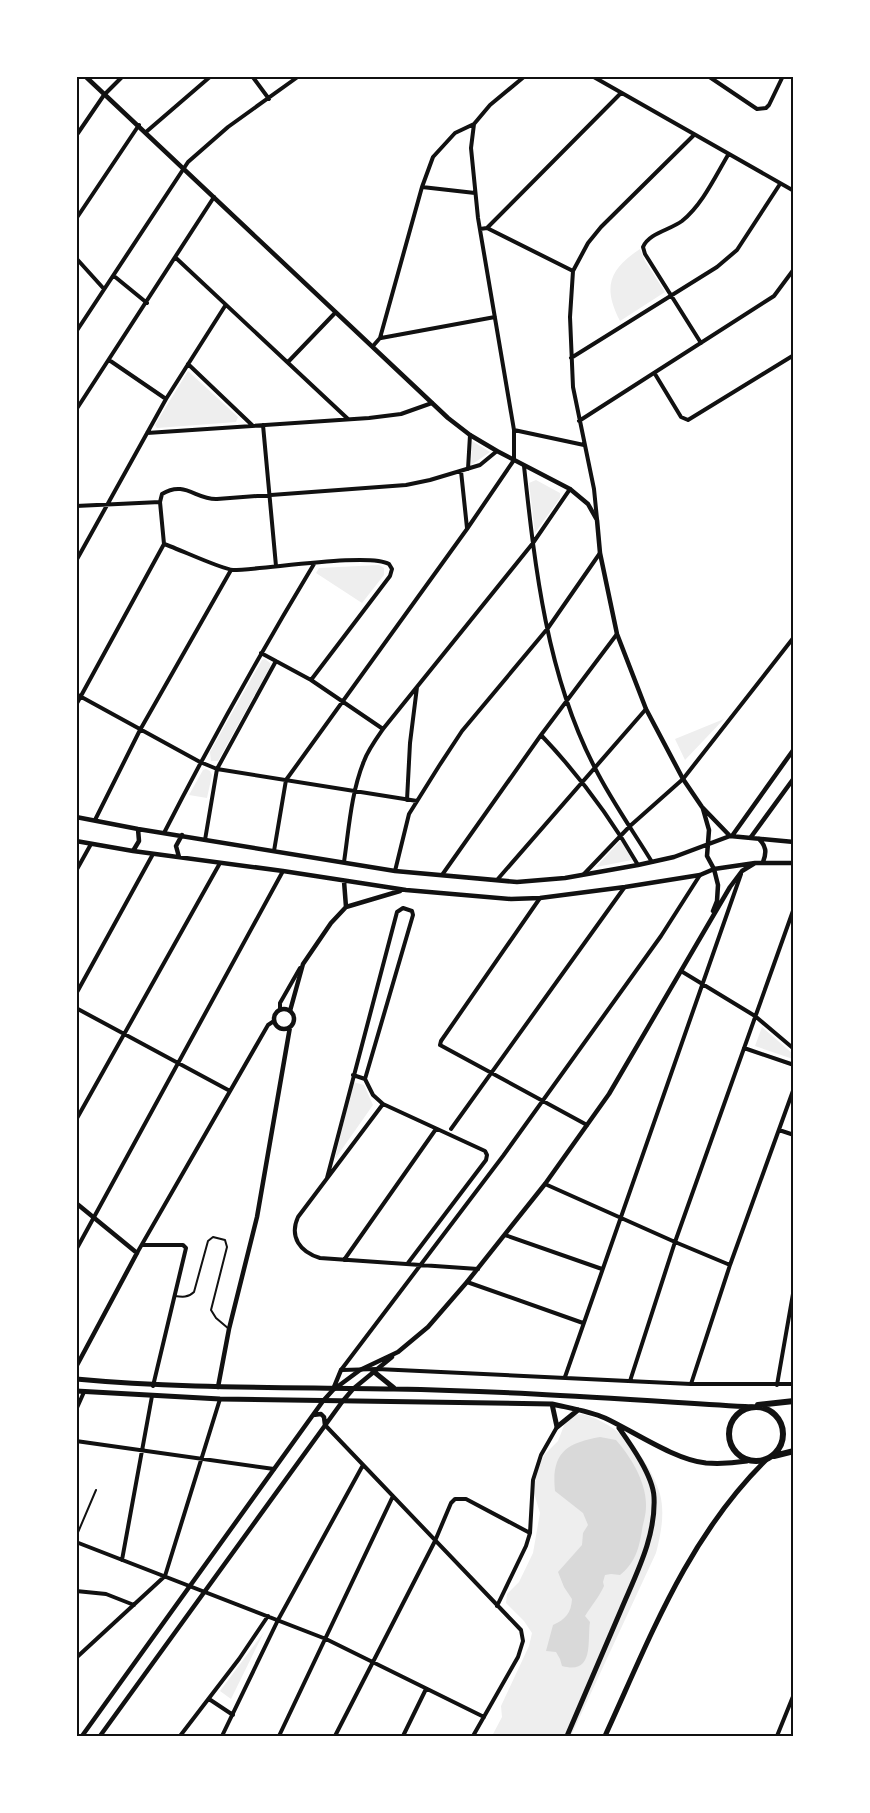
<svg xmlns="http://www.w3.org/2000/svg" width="870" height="1813" font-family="Ubuntu,sans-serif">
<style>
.green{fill:#eee}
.water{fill:#d9d9d9}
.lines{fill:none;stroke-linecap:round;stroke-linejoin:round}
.service{stroke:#111;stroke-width:2}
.minor{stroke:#111;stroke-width:4}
.tertiary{stroke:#111;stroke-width:4.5}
.secondary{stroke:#111;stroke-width:5}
.trunk{stroke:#111;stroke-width:6}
.neatline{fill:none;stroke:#111;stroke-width:2}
</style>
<rect width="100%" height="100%" fill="#fff"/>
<path class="green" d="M 640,249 L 645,261 L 665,292 L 620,321 C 603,288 608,270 640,249 Z
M 188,371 L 238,417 L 236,422 L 157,428 L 155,425 Z
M 472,441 L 490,452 L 471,465 Z
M 536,480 L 560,493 L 560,498 L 535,533 L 529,483 Z
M 379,565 L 384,568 L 384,575 L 362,603 L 316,573 L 319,568 Z
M 265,659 L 270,663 L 270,667 L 218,761 L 211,761 L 210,752 L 262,660 Z
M 724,719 L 685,760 L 675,739 Z
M 206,769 L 210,771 L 212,775 L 207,798 L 189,795 L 203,770 Z
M 621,840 L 632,860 L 596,867 Z
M 762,1027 L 793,1054 L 793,1059 L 755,1046 Z
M 353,1082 L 364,1085 L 373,1105 L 335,1159 Z
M 582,1414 C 619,1423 649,1458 660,1494 C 665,1513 661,1534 656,1553 L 571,1736 L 492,1736 L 502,1717 L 501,1706 L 529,1646 L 532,1633 L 524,1621 L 506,1603 L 507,1594 L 519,1582 L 533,1553 L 540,1513 L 533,1490 L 539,1465 L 545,1454 L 558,1441 L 565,1423 L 575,1415 Z
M 264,1632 L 231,1699 L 220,1691 Z"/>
<path class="water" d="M 600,1437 L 616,1440 C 631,1457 647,1483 646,1507 C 646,1515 643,1523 642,1530 C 639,1549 635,1563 620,1575 L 611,1574 L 605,1575 L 603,1582 L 604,1586 C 599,1597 592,1605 585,1616 L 590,1622 C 587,1641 595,1675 562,1666 L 560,1659 L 556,1652 L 546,1651 L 553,1625 C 566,1619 571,1613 572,1599 L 564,1587 L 558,1572 L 582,1545 L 583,1533 L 588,1525 L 583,1513 L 555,1491 C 551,1453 566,1443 600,1437 Z"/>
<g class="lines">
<path class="service" d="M 174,1296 C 182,1297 188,1298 194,1292 L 208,1241 L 213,1237 L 225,1240 L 227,1247 L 211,1310 L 216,1318 L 229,1329
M 76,1537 L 96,1490"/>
<path class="minor" d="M 252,76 L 269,99
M 592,76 L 794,191
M 708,76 L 757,109 L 766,108 L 769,105 L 783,76
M 146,132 L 211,76
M 76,136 L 104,95 L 123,76
M 422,187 L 475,193
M 76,219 L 139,125
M 487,228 L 573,271
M 480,229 L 487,228 L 621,93
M 76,258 L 104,289
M 176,258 L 348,419
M 114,276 L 147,303
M 76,332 L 188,162 L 228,127 L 299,76
M 380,338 L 422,187 L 433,157 L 455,133 L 474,124 L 490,105 L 525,76
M 381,338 L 495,317
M 701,343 L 645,254 L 643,247 C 649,233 670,230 682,221 C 702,205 715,177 728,155
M 373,346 L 380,338
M 571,358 L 717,267 L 737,250 L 780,184
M 109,360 L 166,399
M 288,362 L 335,313
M 188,364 L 252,425
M 655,374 L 681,417 L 688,420 L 794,355
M 76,410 L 214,197
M 579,421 L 774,296 L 794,269
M 263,425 L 276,566
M 514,430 L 584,445
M 147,433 L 369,418 L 401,414 L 432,403
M 524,466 C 535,568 547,676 595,768 C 611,800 633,831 652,862
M 468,469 L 470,435
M 461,471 L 467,528
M 76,506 L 160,502
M 597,519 L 594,489 L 573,387 L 570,317 L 573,271 L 588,243 L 601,227 L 694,135
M 164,544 C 179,549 221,569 233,570 C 263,570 369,552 389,564 L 392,569 L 390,576 L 311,680
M 76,561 L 166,399 L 225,306
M 261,653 L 311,680 L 383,729
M 76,694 L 200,762 L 217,769 L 417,801
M 76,705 L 164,544 L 160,502 L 162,494 C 185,480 196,500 217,499 L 406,485 L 430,480 L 480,465 L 497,451
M 541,735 C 578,774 611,818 638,865
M 407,800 L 410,743 L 417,687
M 95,820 L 140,730 L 231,570
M 164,833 C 211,741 261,652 314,564
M 205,840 L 217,769 L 276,661
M 274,851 L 286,780 L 467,529 L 514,460 L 514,430 L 478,218 L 471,148 L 474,124
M 344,862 C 349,828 351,793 364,761 C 368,750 376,739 383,729 L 533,543 L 570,489
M 76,871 L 91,844
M 395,871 L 409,814 L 439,766 L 462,731 L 548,628 L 600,553
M 584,874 L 630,826 L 683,779 L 794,637
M 442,875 L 541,735 L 617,634
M 497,880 L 646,709
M 540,898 L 441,1041 L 440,1045 L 587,1125
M 681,971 L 755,1016 L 794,1049
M 76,994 L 153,854
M 76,1008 L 230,1091
M 280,1010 L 280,1003 L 300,968
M 744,1048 L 794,1065
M 353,1075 L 365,1079 L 373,1095 L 383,1104 L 485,1151 L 487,1155 L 486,1160 L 408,1263
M 383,1104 L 298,1217 C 289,1237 300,1252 320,1258 L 478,1269
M 76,1120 L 220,863
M 451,1129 L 624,888
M 779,1130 L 794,1135
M 327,1178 L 397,912 L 403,908 L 412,911 L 413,915 L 365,1079
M 545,1184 L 675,1242 L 730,1265
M 505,1235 L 602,1269
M 142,1245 L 183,1245 L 186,1248 L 153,1386
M 76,1250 L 283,871
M 137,1253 L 268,1025 L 274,1021
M 344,1260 L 436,1129
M 467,1282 L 583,1323
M 341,1370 L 503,1156 L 661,936 L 700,875
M 342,1370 L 377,1369 L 691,1384 L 794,1384
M 565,1377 L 741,874
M 630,1381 L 675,1242 L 794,908
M 691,1384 L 730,1265 L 794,1088
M 777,1385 L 794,1288
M 76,1410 L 84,1392
M 325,1425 L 521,1630 L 523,1641 L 518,1657 L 473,1736
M 76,1441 L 274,1469
M 76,1542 L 326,1639 L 484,1717
M 122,1560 L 152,1396
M 76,1591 L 106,1594 L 134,1605
M 497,1606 L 526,1546 L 530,1533 L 533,1480 L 541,1455 L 557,1427
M 76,1658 L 165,1576 L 220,1399
M 209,1699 L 233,1715
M 180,1736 L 239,1659 L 268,1616
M 222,1736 L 278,1620 L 363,1465
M 279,1736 L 393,1496
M 335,1736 L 435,1541 L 451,1503 L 455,1499 L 466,1499 L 530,1533
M 403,1736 L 426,1689
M 777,1736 L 794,1694"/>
<path class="tertiary" d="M 85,76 L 448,418 L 470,435 L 497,451 L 570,489 L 588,504 L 597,520 L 600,553 L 617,634 L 646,709 L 683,779 L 702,807 L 730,836
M 703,809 L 709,830 L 707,856 L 714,869 L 718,885 L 717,901 L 713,911
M 76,817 L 138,829 L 395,871 L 517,882 L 565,878 L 638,865 L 674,857 L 730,836 L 794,842
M 732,836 L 794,749
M 751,837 L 794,778
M 759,839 C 766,846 767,852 763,862
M 76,841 L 133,851 L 283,871 L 406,890 L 511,899 L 540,898 L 625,887 L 700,875 L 714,869 L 755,863 L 794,863
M 133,851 L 139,841 L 138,829
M 179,857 L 176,846 L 182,835
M 344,881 L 346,907
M274 1019a10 10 0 1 1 20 0a10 10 0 1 1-20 0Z
M 290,1011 L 303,964 L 331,923 L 346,907 L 400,891
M 76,1203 L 137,1253 L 76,1367
M 218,1387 L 229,1329 L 257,1217 L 290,1027
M 334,1387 L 341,1370
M 313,1415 L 321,1414 L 324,1417 L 325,1425
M 82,1736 L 323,1401 L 333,1390 L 360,1370 L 398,1352 L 428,1327 L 467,1282 L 545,1184 L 609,1094 L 730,887 L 742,871 L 755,863
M 100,1736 L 342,1402 L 353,1389 L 392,1357"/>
<path class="secondary" d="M 373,1371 L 394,1388
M 76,1379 C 182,1389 288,1387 394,1389 C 513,1391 633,1400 752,1407
M 76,1391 L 220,1399 L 552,1404 C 569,1408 589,1411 605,1418 C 633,1431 675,1460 706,1463 C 720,1464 734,1463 747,1461
M 552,1404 L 557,1427
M 557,1427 L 578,1410
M 567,1736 C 585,1694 603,1652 621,1610 C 636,1574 656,1537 654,1497 C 653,1476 631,1445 619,1428
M 605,1736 C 650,1638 687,1538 766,1460"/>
<path class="trunk" d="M 758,1405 L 794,1401
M729 1434a27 27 0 1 1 54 0a27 27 0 1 1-54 0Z
M 774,1456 L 794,1451"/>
</g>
<rect width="870" height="1813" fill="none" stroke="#ffffff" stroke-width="156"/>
<rect x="78" y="78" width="714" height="1657" class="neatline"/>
</svg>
